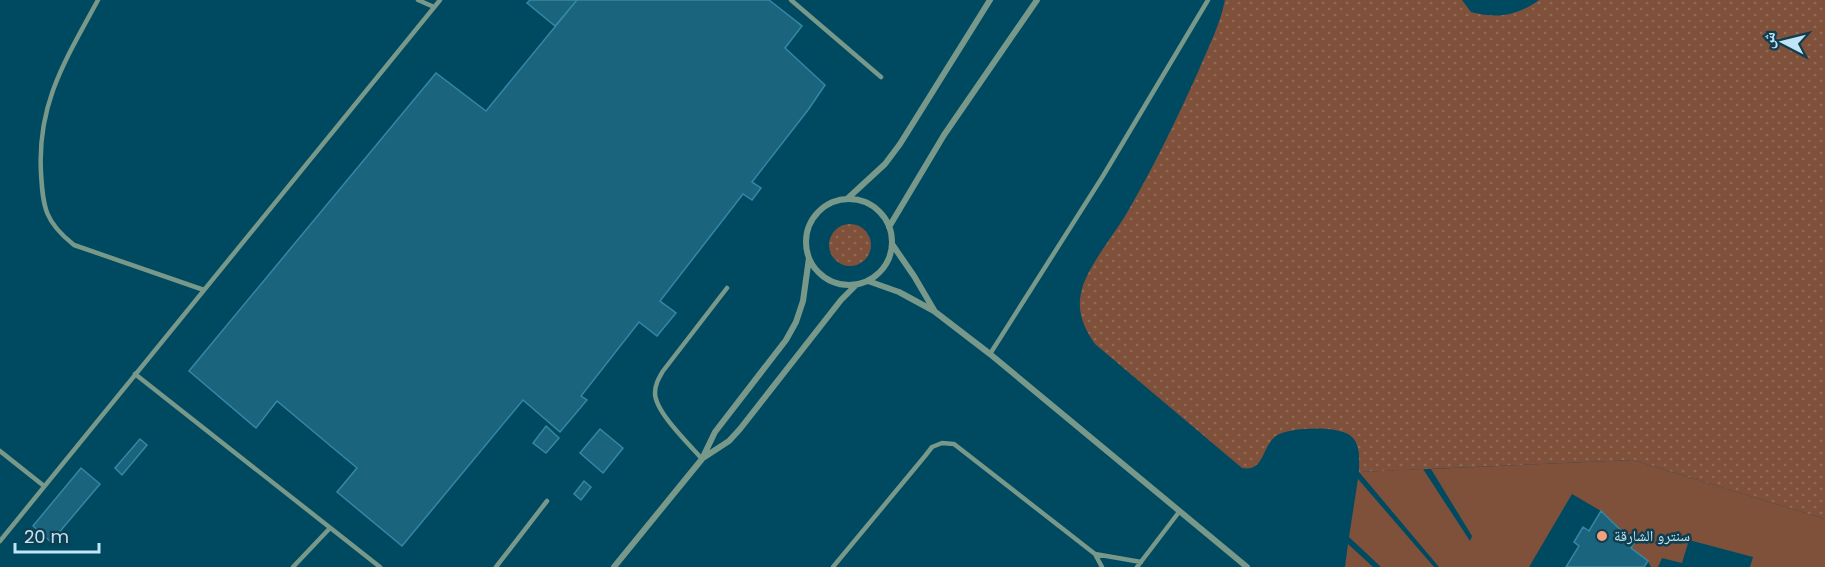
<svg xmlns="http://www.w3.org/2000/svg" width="1825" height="567" font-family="Poppins,'Noto Naskh Arabic',sans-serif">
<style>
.grass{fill:url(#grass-dots)}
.garden{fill:#7f513b}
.building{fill:#1a647e;stroke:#3488a7;stroke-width:1.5}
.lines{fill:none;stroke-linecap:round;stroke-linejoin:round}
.lane{stroke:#78988a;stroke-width:4.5}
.street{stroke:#78988a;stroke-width:6}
.poi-dot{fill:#f1a17c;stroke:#113e4e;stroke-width:2}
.labels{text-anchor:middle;stroke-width:5;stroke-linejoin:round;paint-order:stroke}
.poi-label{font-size:15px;fill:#bfe5f6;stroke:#113e4e;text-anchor:start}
</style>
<defs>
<pattern id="grass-dots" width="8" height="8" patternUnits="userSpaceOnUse" patternTransform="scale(1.5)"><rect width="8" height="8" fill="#7f513b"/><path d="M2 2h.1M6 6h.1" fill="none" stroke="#8f6a58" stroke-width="1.8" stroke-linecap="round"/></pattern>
</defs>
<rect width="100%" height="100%" fill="#004a61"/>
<path class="grass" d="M 1225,0 L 1462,0 L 1471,12 C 1497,19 1517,16 1539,0 L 1825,0 L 1825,519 L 1633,460 L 1359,472 C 1359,460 1361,446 1352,437 C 1340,425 1289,427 1276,436 C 1261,447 1265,472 1242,468 L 1095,344 C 1083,327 1076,310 1082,289 C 1089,264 1115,234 1128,211 C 1154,166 1177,119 1198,72 C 1208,48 1220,25 1225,0 Z
M829 245a21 21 0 1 1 42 0a21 21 0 1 1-42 0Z"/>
<path class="garden" d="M 1633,460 L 1825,519 L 1825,567 L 1750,567 L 1753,557 L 1689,540 L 1682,563 L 1662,558 L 1658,567 L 1651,567 L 1648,561 L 1631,548 L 1634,543 L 1601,511 L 1572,494 L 1529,567 L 1439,567 L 1359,472 L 1423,469 L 1470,541 L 1472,536 L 1431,469 Z
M 1358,479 L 1434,567 L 1381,567 L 1349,537 Z
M 1348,544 L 1373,567 L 1345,567 Z"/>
<path class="building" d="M 530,0 L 577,0 L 555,26 L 527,3 Z
M 577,0 L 769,0 L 802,26 L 785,48 L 825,85 L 808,110 L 752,182 L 761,188 L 752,200 L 743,194 L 660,301 L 676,313 L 657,336 L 639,322 L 581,396 L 587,400 L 560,432 L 523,400 L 402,546 L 337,492 L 357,468 L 277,401 L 256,428 L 189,371 L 436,73 L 486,111 Z
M 546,426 L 559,438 L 546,453 L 533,443 Z
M 600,429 L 623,448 L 603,473 L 580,453 Z
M 140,439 L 147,445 L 122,475 L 115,468 Z
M 81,468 L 100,484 L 51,542 L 33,526 Z
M 584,481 L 591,487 L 581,500 L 574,494 Z
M 1601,511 L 1634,543 L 1631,548 L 1648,561 L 1644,567 L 1566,567 L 1579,546 L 1574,542 L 1583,527 L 1589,531 Z"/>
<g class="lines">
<path class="lane" d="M 98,0 C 66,59 37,103 41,173 C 43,208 45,222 74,245 L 204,290
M 418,0 L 434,7
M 791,0 L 881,77
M 990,354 L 1103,176 L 1208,0
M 135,374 L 380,567
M 0,451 L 44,486
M 702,459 C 689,444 655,412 655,393 C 655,384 659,378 663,371 L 727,288
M 0,541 L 440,0
M 1095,554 L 1141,562
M 293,567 L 330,528
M 496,567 L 547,501
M 833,567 L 925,456 L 932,447 L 942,443 L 954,444 L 1095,554 L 1102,567
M 1137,567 L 1179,512"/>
<path class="street" d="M 847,199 L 885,164 L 900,144 L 990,0
M806 242a43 43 0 1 1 86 0a43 43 0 1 1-86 0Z
M 889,227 L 944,135 L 1037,0
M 892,244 L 914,276 L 934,310
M 868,281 L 899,292 L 934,311 L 990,354 L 1247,567
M 703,458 L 729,441 L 740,429 L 841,300 L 856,285
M 614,567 L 702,459 L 715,432 L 786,340 L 796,322 L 803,301 L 809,258"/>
</g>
<circle class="poi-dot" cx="1602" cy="536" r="6"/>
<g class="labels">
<g class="poi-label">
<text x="1614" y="541">سنترو الشارقة</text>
</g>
</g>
<g transform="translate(1783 42) rotate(277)" stroke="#113e4e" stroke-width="4.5" paint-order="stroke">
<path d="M0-4.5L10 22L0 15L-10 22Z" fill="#bfe5f6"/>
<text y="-9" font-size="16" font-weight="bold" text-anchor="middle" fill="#bfe5f6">ش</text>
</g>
<path d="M15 543v9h84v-9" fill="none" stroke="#bfe5f6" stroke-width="3"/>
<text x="24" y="543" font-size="18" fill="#bfe5f6" stroke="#113e4e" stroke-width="4.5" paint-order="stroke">20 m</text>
</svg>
